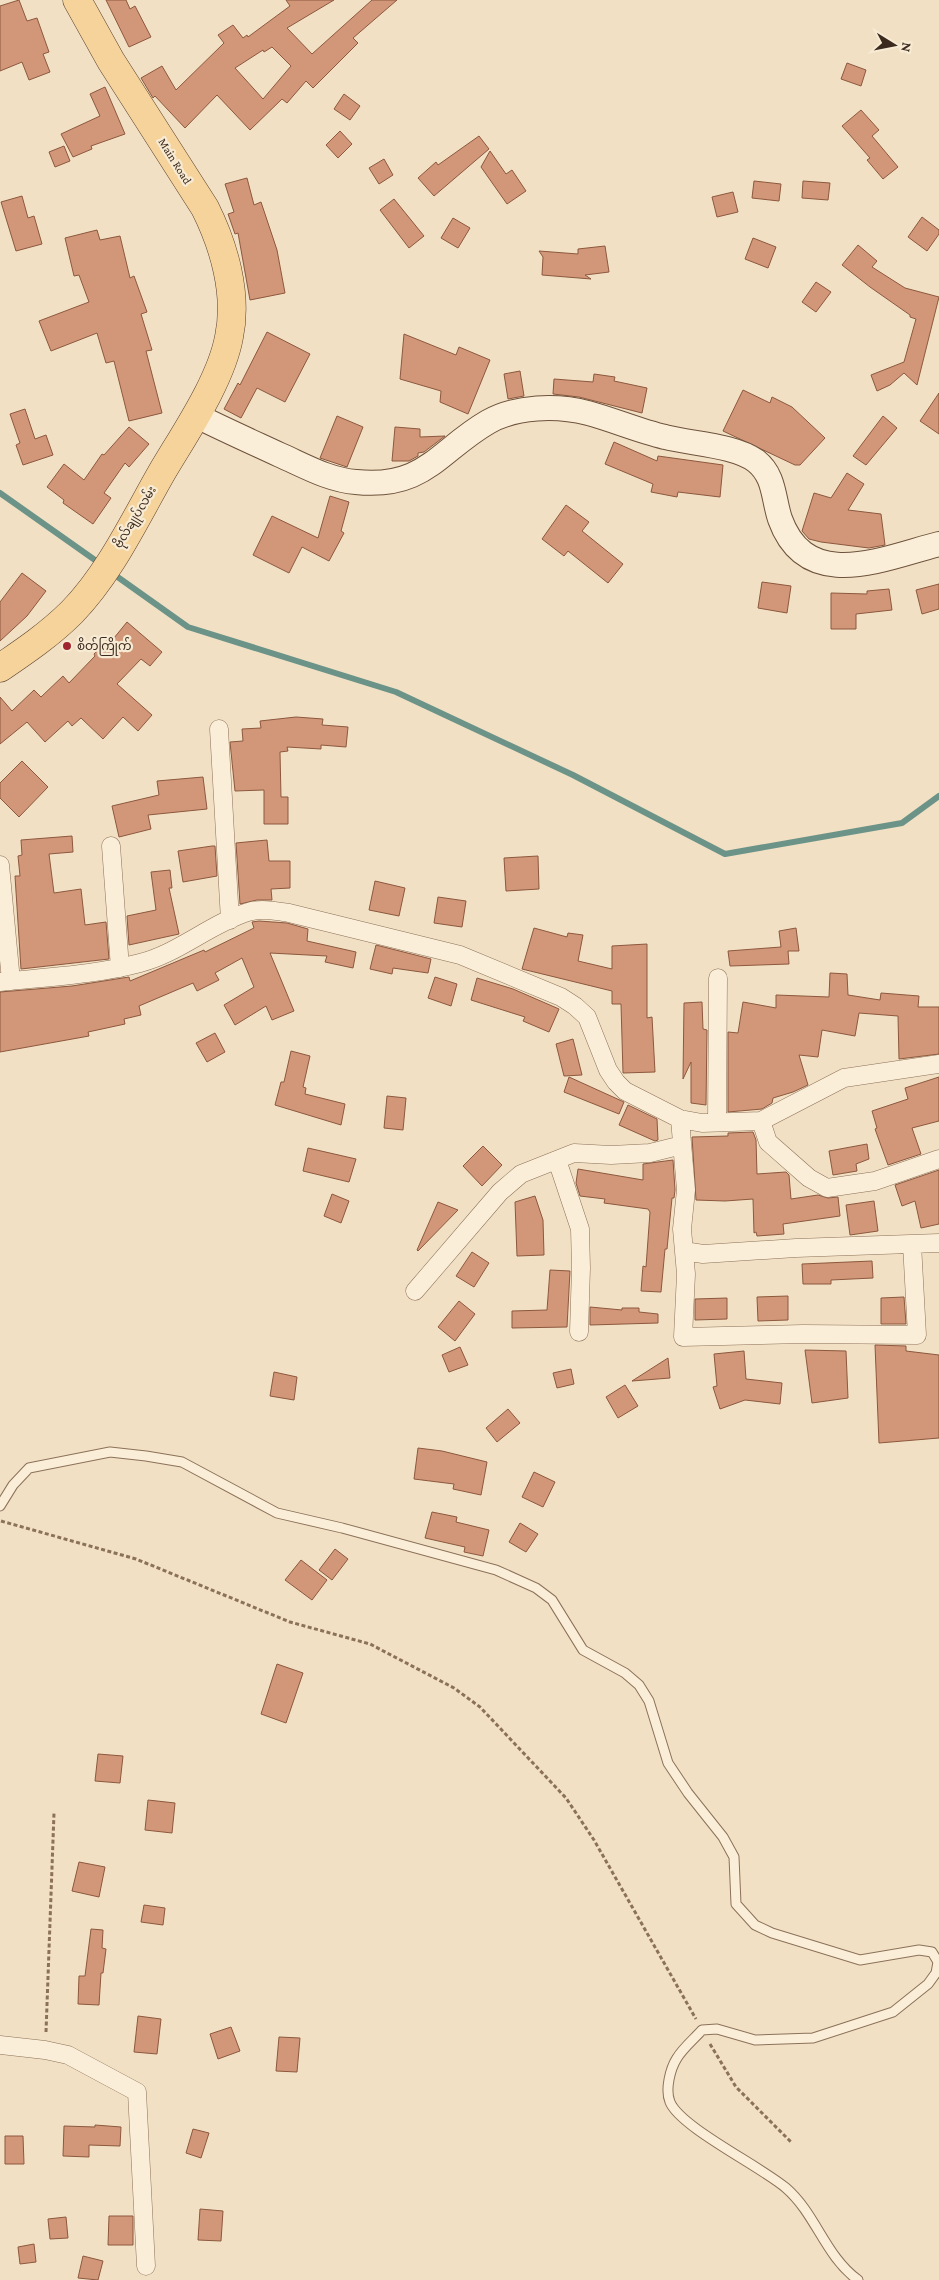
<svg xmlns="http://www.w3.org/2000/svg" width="939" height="2280" font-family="'Crimson Pro','Noto Sans Myanmar',serif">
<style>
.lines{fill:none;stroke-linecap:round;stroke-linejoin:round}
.stream{stroke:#6c9387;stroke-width:6}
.building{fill:#d19778;stroke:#8d583e;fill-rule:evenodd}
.lane-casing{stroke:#8c7159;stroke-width:11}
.street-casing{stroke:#8c7159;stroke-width:19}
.secondary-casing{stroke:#6e523c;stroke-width:26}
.primary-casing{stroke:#5a3f2d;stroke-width:29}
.path{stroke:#8c7159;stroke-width:3;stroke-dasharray:4 2.5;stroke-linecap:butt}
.lane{stroke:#fbeed8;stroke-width:9}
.street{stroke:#fbeed8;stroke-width:18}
.secondary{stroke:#fbeed8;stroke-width:24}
.primary{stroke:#f5d39a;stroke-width:28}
.poi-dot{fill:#9f262e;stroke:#f7ebd4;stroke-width:2}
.labels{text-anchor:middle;stroke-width:4.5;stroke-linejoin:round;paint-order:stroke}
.street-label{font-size:12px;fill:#3c2a1e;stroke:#f7ebd4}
.poi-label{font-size:12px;fill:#3c2a1e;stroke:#f7ebd4;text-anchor:start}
</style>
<rect width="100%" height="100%" fill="#f1e0c4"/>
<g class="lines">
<path class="stream" d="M 0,493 L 102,565
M 112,573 L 188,627 L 396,692 L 573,775 L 725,854 L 902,823 L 939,796"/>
</g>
<path class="building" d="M 19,0 L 27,21 L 37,18 L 49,52 L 43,54 L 50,72 L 29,80 L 22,62 L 0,71 L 0,6 Z
M 106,0 L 126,0 L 130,9 L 135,6 L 151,37 L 129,47 Z
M 286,0 L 334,0 L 287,28 L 312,54 L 372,0 L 397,0 L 353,38 L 358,43 L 313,88 L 306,81 L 287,103 L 282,99 L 250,130 L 217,95 L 185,128 L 155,96 L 153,98 L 141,78 L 162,66 L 176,90 L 224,43 L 218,35 L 233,25 L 243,38 L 247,35 L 248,37 L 290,6 ZM 272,47 L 291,66 L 263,99 L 235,68 L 263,50 L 264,52 Z
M 847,63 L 866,70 L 861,86 L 841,79 Z
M 105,87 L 125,134 L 91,146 L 92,149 L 73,157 L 61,134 L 100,116 L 90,94 Z
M 344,94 L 360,106 L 350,120 L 334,109 Z
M 861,110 L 879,130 L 872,136 L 898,167 L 883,179 L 867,160 L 870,158 L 842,126 Z
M 340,131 L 352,144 L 338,158 L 326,145 Z
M 479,136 L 489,149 L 434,196 L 418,178 L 436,162 L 438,165 Z
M 64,146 L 70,161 L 55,167 L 49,152 Z
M 490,151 L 506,174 L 512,170 L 526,191 L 507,204 L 481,167 Z
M 384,159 L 393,175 L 379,184 L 369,168 Z
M 247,178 L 254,205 L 261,202 L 277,250 L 285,293 L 250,300 L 238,233 L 235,234 L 228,214 L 234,212 L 225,184 Z
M 754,181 L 781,184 L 779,201 L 752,198 Z
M 803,181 L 830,183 L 828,200 L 802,198 Z
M 733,192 L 738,212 L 717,217 L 712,197 Z
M 22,196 L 28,218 L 34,216 L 42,244 L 16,251 L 1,202 Z
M 394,199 L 424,236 L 409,248 L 380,210 Z
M 922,217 L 939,230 L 939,234 L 927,251 L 908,237 Z
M 453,218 L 470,228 L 458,248 L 441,238 Z
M 97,230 L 100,240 L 120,236 L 130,278 L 134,276 L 147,312 L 141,314 L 152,350 L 146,351 L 162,413 L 129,421 L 114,361 L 106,363 L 97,333 L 51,351 L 39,321 L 89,302 L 79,275 L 74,276 L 65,238 Z
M 753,238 L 776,247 L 768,268 L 745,259 Z
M 858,245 L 877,261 L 872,267 L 905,288 L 939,297 L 917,385 L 904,373 L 890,385 L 877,391 L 871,375 L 904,362 L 916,319 L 910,317 L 910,315 L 870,287 L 842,265 Z
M 605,246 L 609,272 L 585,275 L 591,279 L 542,275 L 543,257 L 539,251 L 578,254 L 578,249 Z
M 816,282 L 831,292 L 816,312 L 802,302 Z
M 267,332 L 310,354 L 285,402 L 257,388 L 241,418 L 224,409 L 238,383 L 240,385 Z
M 404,334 L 456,355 L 459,347 L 490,360 L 468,414 L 440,402 L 441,391 L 400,379 Z
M 520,371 L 524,396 L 508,399 L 504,374 Z
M 594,374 L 615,377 L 614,381 L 647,388 L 642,413 L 579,397 L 553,394 L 554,379 L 593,382 Z
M 743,390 L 770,403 L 772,397 L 792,407 L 825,438 L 800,465 L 795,465 L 723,431 Z
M 939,393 L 939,434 L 920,421 Z
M 25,409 L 35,439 L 46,435 L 53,455 L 23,465 L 16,445 L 20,443 L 10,414 Z
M 337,416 L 363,427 L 347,467 L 320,458 Z
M 883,416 L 897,428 L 866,465 L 853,456 Z
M 129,427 L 149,444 L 129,467 L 125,463 L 104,493 L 111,498 L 93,524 L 63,503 L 64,500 L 47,487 L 64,464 L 84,480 L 102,454 L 104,455 Z
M 395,427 L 420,429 L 420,437 L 445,436 L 424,452 L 418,453 L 418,456 L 409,461 L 392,461 Z
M 614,442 L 657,461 L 658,456 L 723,465 L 720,497 L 678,492 L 677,497 L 651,492 L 653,484 L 605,464 Z
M 847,473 L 864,484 L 848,510 L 881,514 L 885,545 L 869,548 L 821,542 L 809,539 L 802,531 L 814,493 L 831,498 Z
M 330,496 L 349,502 L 341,531 L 344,533 L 329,561 L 302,547 L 289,573 L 253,555 L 272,516 L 318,538 Z
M 566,505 L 589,522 L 582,531 L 623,564 L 608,583 L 568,551 L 564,556 L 542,539 Z
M 22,573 L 46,591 L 27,616 L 0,641 L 0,602 Z
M 762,582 L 791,586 L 787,613 L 758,608 Z
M 939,584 L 939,609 L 922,614 L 916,590 Z
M 889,589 L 892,610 L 856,614 L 856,629 L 831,629 L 831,593 L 867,594 L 867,591 Z
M 127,622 L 162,652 L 150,666 L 141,659 L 117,684 L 152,715 L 138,731 L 123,717 L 103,739 L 81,718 L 72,726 L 68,721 L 45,742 L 27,722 L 0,744 L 0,697 L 12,711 L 34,690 L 41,697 L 63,676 L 69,683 L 95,656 L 94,654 L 112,635 L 114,638 Z
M 296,717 L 323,719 L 322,725 L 348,727 L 346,747 L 321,745 L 321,749 L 287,747 L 288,751 L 280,752 L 281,797 L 288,797 L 288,824 L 264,824 L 264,790 L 235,791 L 230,742 L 243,741 L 242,729 L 261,728 L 260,721 Z
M 22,761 L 48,787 L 19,817 L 0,798 L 0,783 Z
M 203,777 L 207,809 L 148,815 L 151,829 L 119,837 L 112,806 L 159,795 L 157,781 Z
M 72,836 L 73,852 L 49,854 L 54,893 L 81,889 L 85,925 L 106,922 L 109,959 L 21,969 L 15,876 L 20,876 L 18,856 L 22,855 L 21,840 Z
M 267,840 L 269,861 L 290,861 L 290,888 L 271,889 L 272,900 L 257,900 L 240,904 L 236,843 Z
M 212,846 L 215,846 L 217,876 L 183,882 L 178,851 Z
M 538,856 L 539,889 L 506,891 L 504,858 Z
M 170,870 L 172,888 L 169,888 L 179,934 L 129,945 L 127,916 L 156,910 L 151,872 Z
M 375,881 L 405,888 L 399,916 L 369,910 Z
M 438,897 L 466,901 L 462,927 L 434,923 Z
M 259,921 L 287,923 L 308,929 L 307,941 L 356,952 L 353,968 L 325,962 L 327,956 L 270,953 L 294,1011 L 272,1020 L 266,1006 L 235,1025 L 224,1005 L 254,987 L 242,958 L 215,973 L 219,980 L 197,991 L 193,983 L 139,1006 L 141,1015 L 124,1019 L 125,1024 L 88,1032 L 89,1036 L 0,1052 L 0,992 L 72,986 L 129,977 L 130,981 L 204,950 L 205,952 L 254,928 L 252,922 Z
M 534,928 L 567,937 L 568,933 L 583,935 L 578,961 L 612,969 L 612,946 L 647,944 L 647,1018 L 652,1017 L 655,1072 L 623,1073 L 621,1004 L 612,1004 L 612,991 L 522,969 Z
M 796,928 L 799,951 L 788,951 L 789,964 L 730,966 L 728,951 L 781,947 L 779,931 Z
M 376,945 L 431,959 L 428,973 L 393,968 L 392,974 L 370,969 Z
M 830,973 L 847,974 L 848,995 L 880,1000 L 881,993 L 919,996 L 918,1007 L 939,1007 L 939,1054 L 899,1059 L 898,1016 L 859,1013 L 855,1036 L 822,1030 L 818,1057 L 799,1055 L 808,1085 L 793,1092 L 773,1098 L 772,1103 L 762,1109 L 728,1112 L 728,1032 L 738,1033 L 743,1002 L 776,1008 L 776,995 L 829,997 Z
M 435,977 L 457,984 L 451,1006 L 428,998 Z
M 477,978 L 513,989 L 559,1009 L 549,1032 L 523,1021 L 525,1017 L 471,1000 Z
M 702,1002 L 703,1029 L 707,1030 L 706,1105 L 691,1103 L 691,1062 L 683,1079 L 684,1003 Z
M 215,1033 L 225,1052 L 207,1062 L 196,1043 Z
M 573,1039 L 582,1075 L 564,1076 L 556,1044 Z
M 291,1051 L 310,1056 L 303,1087 L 306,1088 L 305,1094 L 345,1104 L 341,1125 L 275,1105 L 281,1082 L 284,1082 Z
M 569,1077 L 624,1102 L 619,1114 L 564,1092 Z
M 939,1077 L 939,1121 L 912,1128 L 921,1154 L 888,1165 L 875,1129 L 877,1128 L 872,1111 L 908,1099 L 905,1088 Z
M 387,1096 L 406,1098 L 403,1130 L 384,1128 Z
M 628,1105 L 657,1119 L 658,1140 L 655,1141 L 619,1125 Z
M 753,1132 L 756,1140 L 757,1174 L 786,1172 L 789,1175 L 791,1199 L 818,1195 L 828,1198 L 838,1197 L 840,1216 L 783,1224 L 784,1234 L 757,1236 L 756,1232 L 754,1233 L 753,1199 L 725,1201 L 696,1200 L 692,1137 L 728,1136 L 728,1133 Z
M 867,1144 L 869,1159 L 856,1164 L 857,1171 L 833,1175 L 829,1151 Z
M 483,1146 L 502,1165 L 482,1186 L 463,1166 Z
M 308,1148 L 356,1159 L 349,1182 L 303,1171 Z
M 673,1160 L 675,1190 L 674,1198 L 672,1198 L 667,1249 L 665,1249 L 661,1292 L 641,1291 L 643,1266 L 646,1267 L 650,1212 L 648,1209 L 604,1203 L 605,1199 L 580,1196 L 576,1183 L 578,1169 L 643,1180 L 643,1164 Z
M 939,1170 L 939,1224 L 921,1228 L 915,1201 L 902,1206 L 895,1185 Z
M 332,1194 L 349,1201 L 341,1223 L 324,1216 Z
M 535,1196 L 543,1220 L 544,1255 L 517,1256 L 515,1202 Z
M 874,1201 L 878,1231 L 850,1235 L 846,1205 Z
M 438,1202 L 458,1210 L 418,1251 L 417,1250 Z
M 472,1252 L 489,1263 L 474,1287 L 456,1276 Z
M 872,1261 L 873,1278 L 831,1280 L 831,1284 L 803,1284 L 802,1264 Z
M 550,1270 L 570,1271 L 567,1327 L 512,1328 L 512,1311 L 547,1310 Z
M 788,1296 L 788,1320 L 758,1321 L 757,1297 Z
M 904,1297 L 906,1324 L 881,1324 L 881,1298 Z
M 727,1298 L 727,1319 L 695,1320 L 695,1299 Z
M 459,1301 L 475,1314 L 455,1341 L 438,1327 Z
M 590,1307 L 622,1310 L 622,1308 L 639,1308 L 639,1312 L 658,1314 L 658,1323 L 590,1325 Z
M 875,1345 L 906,1346 L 906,1351 L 939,1355 L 939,1438 L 879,1443 Z
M 460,1347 L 468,1365 L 449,1372 L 442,1355 Z
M 805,1350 L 846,1351 L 848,1398 L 812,1403 Z
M 744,1351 L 746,1379 L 782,1383 L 780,1404 L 745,1400 L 720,1409 L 713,1387 L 717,1386 L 714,1354 Z
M 668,1358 L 670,1378 L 632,1381 Z
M 571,1369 L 574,1384 L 557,1388 L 553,1373 Z
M 274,1372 L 297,1377 L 294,1400 L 270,1396 Z
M 625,1385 L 638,1406 L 618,1418 L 606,1397 Z
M 508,1409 L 520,1423 L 497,1442 L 486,1428 Z
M 418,1448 L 442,1451 L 487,1462 L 481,1495 L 453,1489 L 454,1484 L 414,1479 Z
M 534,1472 L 555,1482 L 543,1507 L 522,1497 Z
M 432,1512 L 457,1517 L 456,1522 L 489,1530 L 483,1556 L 464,1552 L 465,1547 L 425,1538 Z
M 520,1523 L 538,1534 L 526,1552 L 509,1542 Z
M 335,1549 L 348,1559 L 332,1580 L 319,1570 Z
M 301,1560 L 327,1580 L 312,1600 L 285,1580 Z
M 277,1664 L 303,1673 L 286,1723 L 261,1714 Z
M 98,1754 L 123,1756 L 120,1783 L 95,1781 Z
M 148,1800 L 175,1803 L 172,1833 L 145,1830 Z
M 79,1862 L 105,1867 L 99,1897 L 72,1891 Z
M 144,1905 L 165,1908 L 163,1925 L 141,1922 Z
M 91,1929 L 103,1930 L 102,1948 L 106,1949 L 103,1973 L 101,1973 L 99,2005 L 78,2004 L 79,1976 L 85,1976 Z
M 138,2016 L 161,2019 L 157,2054 L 134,2052 Z
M 231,2027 L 240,2051 L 218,2059 L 210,2034 Z
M 279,2037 L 300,2038 L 297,2072 L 276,2071 Z
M 95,2125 L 121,2127 L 120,2146 L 89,2145 L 89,2157 L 63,2156 L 64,2126 L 95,2127 Z
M 193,2129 L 209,2133 L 201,2158 L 186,2153 Z
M 5,2136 L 23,2136 L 24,2164 L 5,2164 Z
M 200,2209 L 223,2211 L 221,2241 L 198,2240 Z
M 109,2216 L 133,2216 L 133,2245 L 108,2245 Z
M 66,2217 L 68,2238 L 50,2239 L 48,2219 Z
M 34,2244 L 36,2262 L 20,2264 L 18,2247 Z
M 83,2256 L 103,2261 L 98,2280 L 78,2278 Z"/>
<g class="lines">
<defs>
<path id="lane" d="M 0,1506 L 13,1485 L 29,1468 L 110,1452 L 146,1456 L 182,1462 L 277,1513 L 342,1528 L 496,1570 L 536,1588 L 552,1600 L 583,1650 L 625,1673 L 639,1685 L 649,1701 L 668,1763 L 688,1793 L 723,1837 L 734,1857 L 736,1904 L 755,1925 L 772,1933 L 860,1960 L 919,1950 L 932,1952 L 938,1962 L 936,1973 L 928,1984 L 893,2012 L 813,2038 L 755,2040 L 717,2029 L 702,2030 C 694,2039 683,2048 677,2058 C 670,2069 665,2090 670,2102 C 680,2127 760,2166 786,2188 C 816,2214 825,2256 858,2280"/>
<path id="street" d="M 219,729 L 230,920
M 111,846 L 120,968
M 0,865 L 11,981
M 0,982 C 47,977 95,975 140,963 C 179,953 210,924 248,912 C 261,908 276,911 289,913 L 460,955 L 561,997 L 575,1006 L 587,1017 L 608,1070 L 616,1082 L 625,1091 L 680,1119 L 702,1123 L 761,1121 L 844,1078 L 939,1064
M 680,1119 L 686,1190 L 682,1229 L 686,1274 L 683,1337 L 803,1334 L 917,1335 L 912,1244
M 761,1121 L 768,1142 L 809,1178 L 827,1188 L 875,1181 L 939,1159
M 717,1122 L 718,978
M 557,1160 L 580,1229 L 581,1268 L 579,1332
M 684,1251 L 703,1254 L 796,1248 L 939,1243
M 415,1291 L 500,1192 L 521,1174 L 574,1153 L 611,1155 L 650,1153 L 682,1145
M 0,2045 L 45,2050 L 68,2055 L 137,2092 L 146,2266"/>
<path id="secondary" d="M 195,415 C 223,429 252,442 280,455 C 305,466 329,480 356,482 C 425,489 438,451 488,422 C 516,406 557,405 588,413 C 614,420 639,431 665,437 C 692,444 734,445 756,461 C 775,476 773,498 780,519 C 807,594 884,558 939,544"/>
<path id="primary" d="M 0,668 C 25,651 50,634 72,612 C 110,573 135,519 162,472 C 185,433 221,381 229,337 C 238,294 224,246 205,208 L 111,61 L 77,0"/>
</defs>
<use href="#lane" class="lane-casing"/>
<use href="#street" class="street-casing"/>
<use href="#secondary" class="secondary-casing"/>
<use href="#primary" class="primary-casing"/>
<path class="path" d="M 1,1521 L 136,1559 L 290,1622 L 370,1644 L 454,1688 L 480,1707 L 566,1798 L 594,1840 L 696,2019
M 46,2032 L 54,1813
M 710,2044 L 736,2087 L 792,2143"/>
<use href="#lane" class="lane"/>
<use href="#street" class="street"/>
<use href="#secondary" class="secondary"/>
<use href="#primary" class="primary"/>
</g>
<circle class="poi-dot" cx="67" cy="646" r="5"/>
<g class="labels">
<g class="street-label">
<text transform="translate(175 161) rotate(58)" y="4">Main Road</text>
<text transform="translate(135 517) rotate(-59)" y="4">ဗိုလ်‌ချုပ်‌လမ်း</text>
</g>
<g class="poi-label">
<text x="77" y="650">စိတ်ကြိုက်</text>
</g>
</g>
<g transform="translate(894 45) rotate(100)" stroke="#f7ebd4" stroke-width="4" paint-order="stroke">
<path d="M0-4L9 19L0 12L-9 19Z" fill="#3c2a1e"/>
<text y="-8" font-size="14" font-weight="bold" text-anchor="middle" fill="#3c2a1e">N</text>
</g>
</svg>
